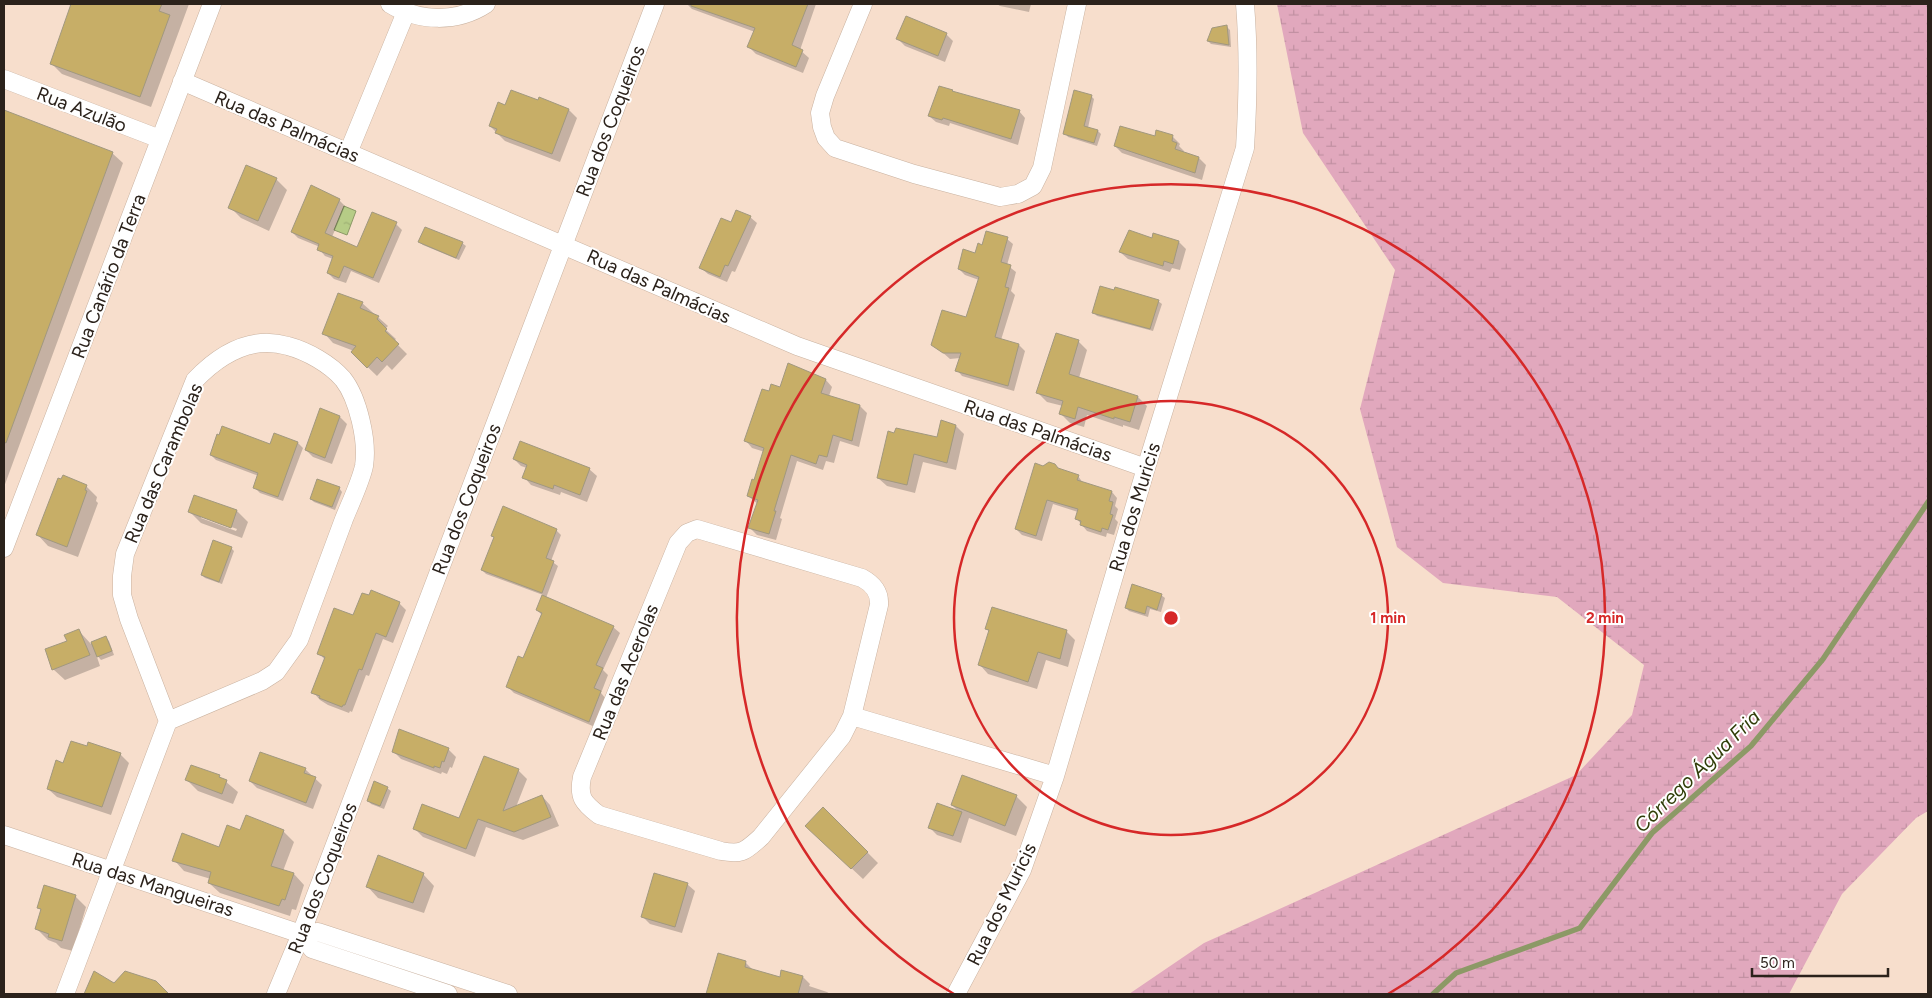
<svg xmlns="http://www.w3.org/2000/svg" width="1932" height="998" font-family="Figtree,sans-serif">
<style>
.wetland{fill:url(#wetland-marsh)}
.water{fill:url(#water-ripples);stroke:#8c9966}
.shadow{fill:#0003;fill-rule:evenodd}
.lines{fill:none;stroke-linecap:round;stroke-linejoin:round}
.stream{stroke:#8c9966;stroke-width:5.5}
.building{fill:#c7ae67;stroke:#a1987f}
.street-casing{stroke:#c9b2a0;stroke-width:19}
.street{stroke:#fff;stroke-width:18}
.ring{fill:none;stroke:#d62828;stroke-width:2.5}
.labels{text-anchor:middle;stroke-width:4;stroke-linejoin:round;paint-order:stroke}
.street-label{font-size:19px;fill:#2b221b;stroke:#fff}
.water-label{font-size:20px;font-style:italic;fill:#313e09;stroke:#fff}
.centre{fill:#d62828;stroke:#fff;stroke-width:2.5}
.ring-label{font-size:15px;text-anchor:middle;font-weight:bold;fill:#d62828;stroke:#fff;stroke-width:4;stroke-linejoin:round;paint-order:stroke}
</style>
<defs>
<pattern id="wetland-marsh" width="20" height="14" patternUnits="userSpaceOnUse" patternTransform="scale(1.25)"><rect width="20" height="14" fill="#e1a8bd"/><path d="M1 5h8M5 5V1M11 12h8M15 12V8" fill="none" stroke="#c190a2"/></pattern>
<pattern id="water-ripples" width="26" height="14" patternUnits="userSpaceOnUse" patternTransform="scale(1.25)"><rect width="26" height="14" fill="#b6cc86"/><path d="M2 4q2-2 4 0t4 0M15 11q2-2 4 0t4 0" fill="none" stroke="#9daf73"/></pattern>
</defs>
<rect width="100%" height="100%" fill="#f7decc"/>
<path class="wetland" d="M 1277,4 L 1928,4 L 1928,811 L 1916,818 L 1842,894 L 1789,994 L 1129,994 L 1204,943 L 1576,775 L 1632,715 L 1644,665 L 1557,597 L 1443,583 L 1397,547 L 1360,409 L 1395,270 L 1303,133 Z"/>
<path class="water" d="M 344,206 L 356,211 L 347,235 L 334,230 Z"/>
<path class="shadow" d="M 66,4 L 189,4 L 151,107 L 62,74 L 51,63 L 72,6 Z
M 687,4 L 816,4 L 800,50 L 809,58 L 803,73 L 756,54 L 749,47 L 755,32 L 692,9 Z
M 997,4 L 1031,4 L 1029,12 L 1000,6 Z
M 1227,27 L 1230,30 L 1231,47 L 1211,44 L 1208,41 Z
M 946,34 L 953,41 L 945,62 L 905,46 L 898,39 Z
M 952,91 L 955,93 L 1019,111 L 1025,118 L 1018,145 L 950,123 L 949,126 L 936,122 L 929,116 Z
M 1091,96 L 1094,99 L 1088,128 L 1098,131 L 1101,134 L 1097,146 L 1068,137 L 1065,133 Z
M 539,102 L 569,110 L 577,118 L 560,162 L 505,141 L 490,126 L 506,106 Z
M 4,111 L 112,153 L 123,163 L 4,487 L 4,171 L 8,160 L 4,159 Z
M 1172,136 L 1180,144 L 1179,146 L 1184,151 L 1183,153 L 1199,158 L 1206,165 L 1202,180 L 1122,153 L 1115,146 L 1156,138 Z
M 276,179 L 287,190 L 269,231 L 241,218 L 230,207 Z
M 339,200 L 345,206 L 332,237 L 358,248 L 396,224 L 402,230 L 379,283 L 351,271 L 346,283 L 334,279 L 328,273 L 333,259 L 325,256 L 319,249 L 320,247 L 298,238 L 292,232 Z
M 750,217 L 757,223 L 735,272 L 732,271 L 727,282 L 708,274 L 701,268 L 731,224 Z
M 1007,239 L 1013,244 L 1007,265 L 1016,272 L 1011,291 L 1015,295 L 1001,340 L 1019,345 L 1025,351 L 1014,391 L 962,376 L 957,370 L 960,358 L 950,359 L 933,344 L 967,319 L 979,280 L 965,275 L 959,269 L 983,246 Z
M 1153,239 L 1179,242 L 1186,249 L 1180,270 L 1172,268 L 1170,272 L 1128,259 L 1120,252 Z
M 419,242 L 462,243 L 466,246 L 459,260 L 423,245 Z
M 1158,301 L 1162,304 L 1153,331 L 1097,316 L 1093,312 Z
M 362,303 L 388,326 L 385,329 L 396,339 L 394,341 L 407,354 L 392,370 L 387,365 L 377,376 L 352,352 L 354,351 L 333,343 L 324,333 Z
M 1078,341 L 1087,350 L 1079,378 L 1138,397 L 1147,406 L 1139,430 L 1123,425 L 1123,427 L 1087,415 L 1084,427 L 1070,423 L 1061,414 L 1063,406 L 1047,402 L 1038,393 Z
M 826,380 L 832,387 L 829,396 L 860,406 L 867,413 L 859,447 L 840,441 L 834,463 L 826,461 L 823,470 L 797,461 L 780,518 L 782,519 L 776,540 L 757,535 L 750,528 L 758,504 L 748,496 L 755,482 L 765,452 L 752,448 L 746,441 L 769,393 L 781,388 Z
M 321,410 L 340,417 L 347,424 L 332,464 L 313,457 L 306,450 Z
M 956,426 L 964,434 L 956,470 L 923,462 L 915,493 L 887,486 L 878,478 L 895,434 L 938,438 Z
M 298,443 L 303,448 L 283,501 L 260,493 L 255,488 L 259,476 L 216,460 L 211,455 Z
M 514,459 L 589,469 L 597,476 L 587,502 L 561,492 L 560,495 L 531,485 L 524,477 L 527,468 L 521,466 Z
M 1059,470 L 1078,476 L 1083,483 L 1112,492 L 1117,498 L 1115,506 L 1118,509 L 1115,519 L 1118,522 L 1114,535 L 1107,533 L 1106,537 L 1087,531 L 1076,518 L 1078,512 L 1053,504 L 1042,541 L 1022,535 L 1016,529 Z
M 86,486 L 97,497 L 96,501 L 98,503 L 78,557 L 48,546 L 37,534 Z
M 339,488 L 342,492 L 335,510 L 314,502 L 311,499 Z
M 195,497 L 237,511 L 248,522 L 242,538 L 201,523 L 190,512 ZM 201,516 L 237,529 L 236,531 L 201,518 Z
M 556,530 L 561,535 L 551,561 L 558,566 L 546,598 L 613,627 L 620,633 L 603,670 L 608,675 L 601,693 L 606,699 L 595,727 L 514,693 L 508,687 L 524,660 L 543,616 L 537,610 L 543,595 L 486,574 L 482,570 L 495,538 L 492,536 Z
M 231,548 L 234,551 L 222,584 L 205,578 L 202,575 Z
M 1161,595 L 1165,598 L 1161,612 L 1150,609 L 1148,617 L 1129,611 L 1126,608 Z
M 399,603 L 406,610 L 393,643 L 383,639 L 369,676 L 366,675 L 352,712 L 350,711 L 349,713 L 328,705 L 320,700 L 313,692 L 325,660 L 319,653 L 353,617 Z
M 986,629 L 1066,631 L 1075,640 L 1068,667 L 1046,660 L 1037,689 L 988,674 L 980,665 L 990,632 Z
M 79,631 L 91,644 L 106,638 L 109,641 L 114,655 L 101,660 L 96,654 L 100,666 L 65,680 L 53,669 L 68,641 Z
M 448,749 L 456,757 L 452,768 L 450,767 L 447,774 L 442,772 L 441,774 L 401,759 L 393,751 Z
M 120,754 L 129,763 L 111,815 L 57,797 L 48,789 L 64,764 Z
M 305,769 L 322,785 L 313,809 L 257,788 L 250,781 Z
M 518,770 L 527,779 L 516,807 L 542,796 L 550,805 L 559,826 L 523,840 L 486,827 L 475,857 L 423,837 L 414,828 L 459,820 Z
M 219,776 L 238,792 L 233,804 L 198,791 L 187,780 Z
M 387,788 L 391,791 L 384,809 L 371,804 L 368,800 Z
M 1016,796 L 1027,807 L 1016,836 L 969,818 L 961,843 L 937,835 L 929,827 L 959,812 L 952,805 Z
M 283,831 L 294,842 L 283,871 L 294,874 L 304,885 L 296,910 L 292,909 L 290,916 L 220,893 L 209,883 L 211,879 L 184,871 L 174,860 L 220,849 L 241,832 Z
M 818,837 L 867,852 L 878,863 L 863,879 Z
M 423,874 L 434,886 L 424,913 L 378,898 L 367,886 Z
M 687,884 L 695,891 L 682,933 L 650,924 L 643,917 Z
M 75,896 L 86,907 L 73,951 L 61,948 L 56,943 L 48,940 L 37,929 L 42,911 L 38,907 Z
M 719,955 L 746,963 L 753,970 L 780,978 L 803,977 L 810,984 L 809,986 L 827,992 L 830,994 L 708,994 Z
M 94,972 L 114,985 L 156,982 L 169,994 L 85,994 Z"/>
<g class="lines">
<path class="stream" d="M 1433,994 L 1456,973 L 1580,928 L 1652,833 L 1751,746 L 1823,659 L 1928,502"/>
</g>
<path class="building" d="M 71,4 L 162,4 L 159,11 L 170,15 L 140,97 L 50,64 Z
M 691,4 L 808,4 L 792,45 L 803,50 L 796,67 L 747,47 L 755,28 L 691,6 Z
M 906,16 L 947,33 L 938,56 L 896,39 Z
M 1227,25 L 1229,45 L 1207,41 L 1212,28 Z
M 939,86 L 953,90 L 952,91 L 1020,110 L 1011,139 L 943,118 L 942,120 L 928,116 Z
M 511,90 L 538,100 L 539,97 L 569,109 L 552,154 L 495,133 L 497,129 L 489,126 L 498,102 L 505,105 Z
M 1074,90 L 1092,95 L 1084,126 L 1098,130 L 1094,143 L 1063,134 Z
M 4,110 L 113,152 L 6,443 L 4,442 Z
M 1120,126 L 1155,136 L 1156,130 L 1173,135 L 1172,141 L 1177,143 L 1175,149 L 1199,157 L 1195,173 L 1114,146 Z
M 246,165 L 277,178 L 258,221 L 228,208 Z
M 311,185 L 340,199 L 325,233 L 357,247 L 372,212 L 397,222 L 373,278 L 344,266 L 339,278 L 327,273 L 333,256 L 317,250 L 319,244 L 291,232 Z
M 736,210 L 751,216 L 728,266 L 725,265 L 720,277 L 699,268 L 721,218 L 731,222 Z
M 425,227 L 463,242 L 456,258 L 418,242 Z
M 1129,230 L 1152,238 L 1153,233 L 1179,241 L 1173,264 L 1164,261 L 1163,266 L 1119,252 Z
M 986,231 L 1008,237 L 1001,262 L 1011,265 L 1005,287 L 1009,288 L 995,337 L 1019,344 L 1008,386 L 955,371 L 961,353 L 943,353 L 931,345 L 942,310 L 966,317 L 979,277 L 958,269 L 963,249 L 975,253 L 978,243 L 982,245 Z
M 1100,286 L 1114,290 L 1115,287 L 1159,300 L 1150,329 L 1092,313 Z
M 338,293 L 363,302 L 360,308 L 379,316 L 377,319 L 387,329 L 385,331 L 399,344 L 382,362 L 377,357 L 367,368 L 351,352 L 356,346 L 322,334 Z
M 1056,333 L 1079,340 L 1069,374 L 1138,396 L 1130,422 L 1114,417 L 1114,419 L 1078,407 L 1075,419 L 1059,414 L 1063,401 L 1036,393 Z
M 788,363 L 826,379 L 821,393 L 860,405 L 852,441 L 833,435 L 827,457 L 819,455 L 816,464 L 791,455 L 774,511 L 776,511 L 769,534 L 748,528 L 758,500 L 747,496 L 752,479 L 754,480 L 764,448 L 744,441 L 762,389 L 769,391 L 771,384 L 780,387 Z
M 320,408 L 340,416 L 325,458 L 305,450 Z
M 941,420 L 956,425 L 947,463 L 914,454 L 907,485 L 877,478 L 888,431 L 894,433 L 896,428 L 937,437 Z
M 222,426 L 270,444 L 274,433 L 298,442 L 278,497 L 253,488 L 258,473 L 210,455 L 217,434 L 219,435 Z
M 520,441 L 590,468 L 580,495 L 554,485 L 553,489 L 522,478 L 527,465 L 513,459 Z
M 1049,462 L 1055,464 L 1058,468 L 1079,475 L 1077,480 L 1112,491 L 1109,501 L 1113,502 L 1110,514 L 1113,515 L 1108,530 L 1102,528 L 1101,532 L 1080,525 L 1081,521 L 1075,519 L 1078,509 L 1047,500 L 1036,536 L 1015,529 L 1035,463 L 1043,466 Z
M 63,475 L 87,485 L 85,490 L 87,491 L 67,547 L 36,535 L 58,478 L 61,479 Z
M 317,479 L 340,487 L 332,507 L 310,499 Z
M 194,495 L 237,510 L 231,528 L 188,512 Z
M 503,506 L 557,529 L 546,558 L 554,561 L 542,593 L 481,570 L 494,537 L 491,536 Z
M 213,540 L 232,547 L 219,582 L 201,575 Z
M 1132,584 L 1162,594 L 1157,610 L 1147,606 L 1145,614 L 1125,608 Z
M 371,590 L 400,602 L 386,637 L 376,633 L 362,670 L 359,669 L 345,705 L 343,705 L 342,707 L 319,698 L 320,696 L 311,693 L 325,657 L 317,654 L 334,608 L 353,615 L 362,593 L 369,595 Z
M 542,595 L 614,626 L 596,665 L 603,668 L 594,688 L 601,691 L 589,722 L 506,687 L 518,656 L 523,658 L 542,613 L 536,610 Z
M 992,607 L 1067,630 L 1060,659 L 1038,652 L 1028,682 L 978,665 L 989,630 L 985,629 Z
M 79,629 L 90,655 L 52,670 L 45,649 L 67,641 L 64,635 Z
M 106,636 L 112,651 L 97,657 L 91,642 Z
M 399,729 L 449,748 L 444,762 L 442,761 L 440,768 L 434,766 L 434,768 L 392,752 Z
M 71,741 L 87,746 L 88,742 L 121,753 L 102,807 L 47,789 L 56,760 L 63,763 Z
M 260,752 L 306,768 L 304,773 L 316,777 L 306,803 L 249,781 Z
M 484,756 L 519,769 L 503,811 L 542,795 L 551,817 L 514,832 L 478,819 L 466,849 L 413,829 L 422,804 L 459,818 Z
M 191,765 L 220,775 L 219,777 L 227,780 L 222,794 L 185,780 Z
M 962,775 L 1017,795 L 1005,826 L 951,805 Z
M 374,781 L 388,787 L 380,806 L 367,801 Z
M 937,803 L 962,812 L 953,836 L 928,828 Z
M 823,807 L 868,852 L 851,869 L 805,826 Z
M 246,815 L 284,830 L 271,866 L 294,873 L 285,900 L 282,899 L 279,906 L 208,883 L 211,872 L 172,861 L 182,833 L 219,847 L 227,825 L 240,830 Z
M 378,855 L 424,873 L 413,903 L 366,887 Z
M 654,873 L 688,883 L 675,927 L 641,917 Z
M 44,885 L 76,895 L 62,941 L 48,937 L 49,934 L 35,929 L 41,909 L 37,908 Z
M 718,953 L 746,961 L 745,967 L 780,977 L 781,970 L 803,976 L 798,994 L 706,994 Z
M 94,971 L 114,983 L 125,971 L 156,981 L 169,994 L 84,994 Z"/>
<g class="lines">
<defs>
<path id="street" d="M 390,4 C 419,22 457,23 486,4
M 863,4 L 825,96 L 820,113 L 822,127 L 826,138 L 835,148 L 914,174 L 1000,197 L 1018,194 L 1033,186 L 1042,168 L 1077,4
M 4,79 L 160,139
M 182,81 L 797,346 L 1146,468
M 348,153 L 406,12
M 4,548 L 212,4
M 852,716 L 842,736 L 761,837 C 745,851 743,855 721,851 L 599,815 C 583,803 578,797 582,777 L 678,543 L 687,533 L 697,529 L 862,578 C 873,584 880,592 879,605 L 852,716 L 1055,776
M 4,835 L 301,934 L 318,932 L 508,994
M 301,934 L 312,949 L 448,994
M 65,994 L 168,721 L 129,619 L 122,595 L 122,576 L 125,554 L 195,380 C 220,354 251,335 288,346 C 307,351 330,364 343,379 C 358,398 368,441 364,466 C 361,481 350,504 344,519 C 329,559 314,600 299,640 L 276,672 L 262,681 L 168,721
M 276,994 L 301,934 L 655,4
M 956,994 L 1022,870 L 1055,776 L 1146,468 L 1245,148 C 1248,100 1249,52 1245,4"/>
</defs>
<use href="#street" class="street-casing"/>
<use href="#street" class="street"/>
</g>
<g class="ring">
<circle cx="1171" cy="618" r="217"/>
<path d="M954 994A434 434 0 1 1 1388 994"/>
</g>
<g class="labels">
<g class="street-label">
<text transform="translate(82 109) rotate(21)" y="7">Rua Azulão</text>
<text transform="translate(610 121) rotate(-69)" y="7">Rua dos Coqueiros</text>
<text transform="translate(287 126) rotate(23)" y="7">Rua das Palmácias</text>
<text transform="translate(108 276) rotate(-69)" y="7">Rua Canário da Terra</text>
<text transform="translate(659 286) rotate(24)" y="7">Rua das Palmácias</text>
<text transform="translate(1038 430) rotate(19)" y="7">Rua das Palmácias</text>
<text transform="translate(163 463) rotate(-67)" y="7">Rua das Carambolas</text>
<text transform="translate(466 499) rotate(-69)" y="7">Rua dos Coqueiros</text>
<text transform="translate(1134 507) rotate(-73)" y="7">Rua dos Muricis</text>
<text transform="translate(625 672) rotate(-68)" y="7">Rua das Acerolas</text>
<text transform="translate(322 878) rotate(-69)" y="7">Rua dos Coqueiros</text>
<text transform="translate(153 884) rotate(18)" y="7">Rua das Mangueiras</text>
<text transform="translate(1001 904) rotate(-64)" y="7">Rua dos Muricis</text>
</g>
<g class="water-label">
<text transform="translate(1697 771) rotate(-44)" y="7">Córrego Água Fria</text>
</g>
</g>
<circle cx="1171" cy="618" r="8" class="centre"/>
<g class="ring-label">
<text x="1388" y="623">1 min</text>
<text x="1605" y="623">2 min</text>
</g>
<rect width="1932" height="998" fill="none" stroke="#2b221b" stroke-width="10"/>
<path d="M1752 968v8h136v-8" fill="none" stroke="#2b221b" stroke-width="2.5"/>
<text x="1760" y="968" font-size="15" fill="#2b221b" stroke="#ffffff" stroke-width="4" paint-order="stroke">50 m</text>
</svg>
